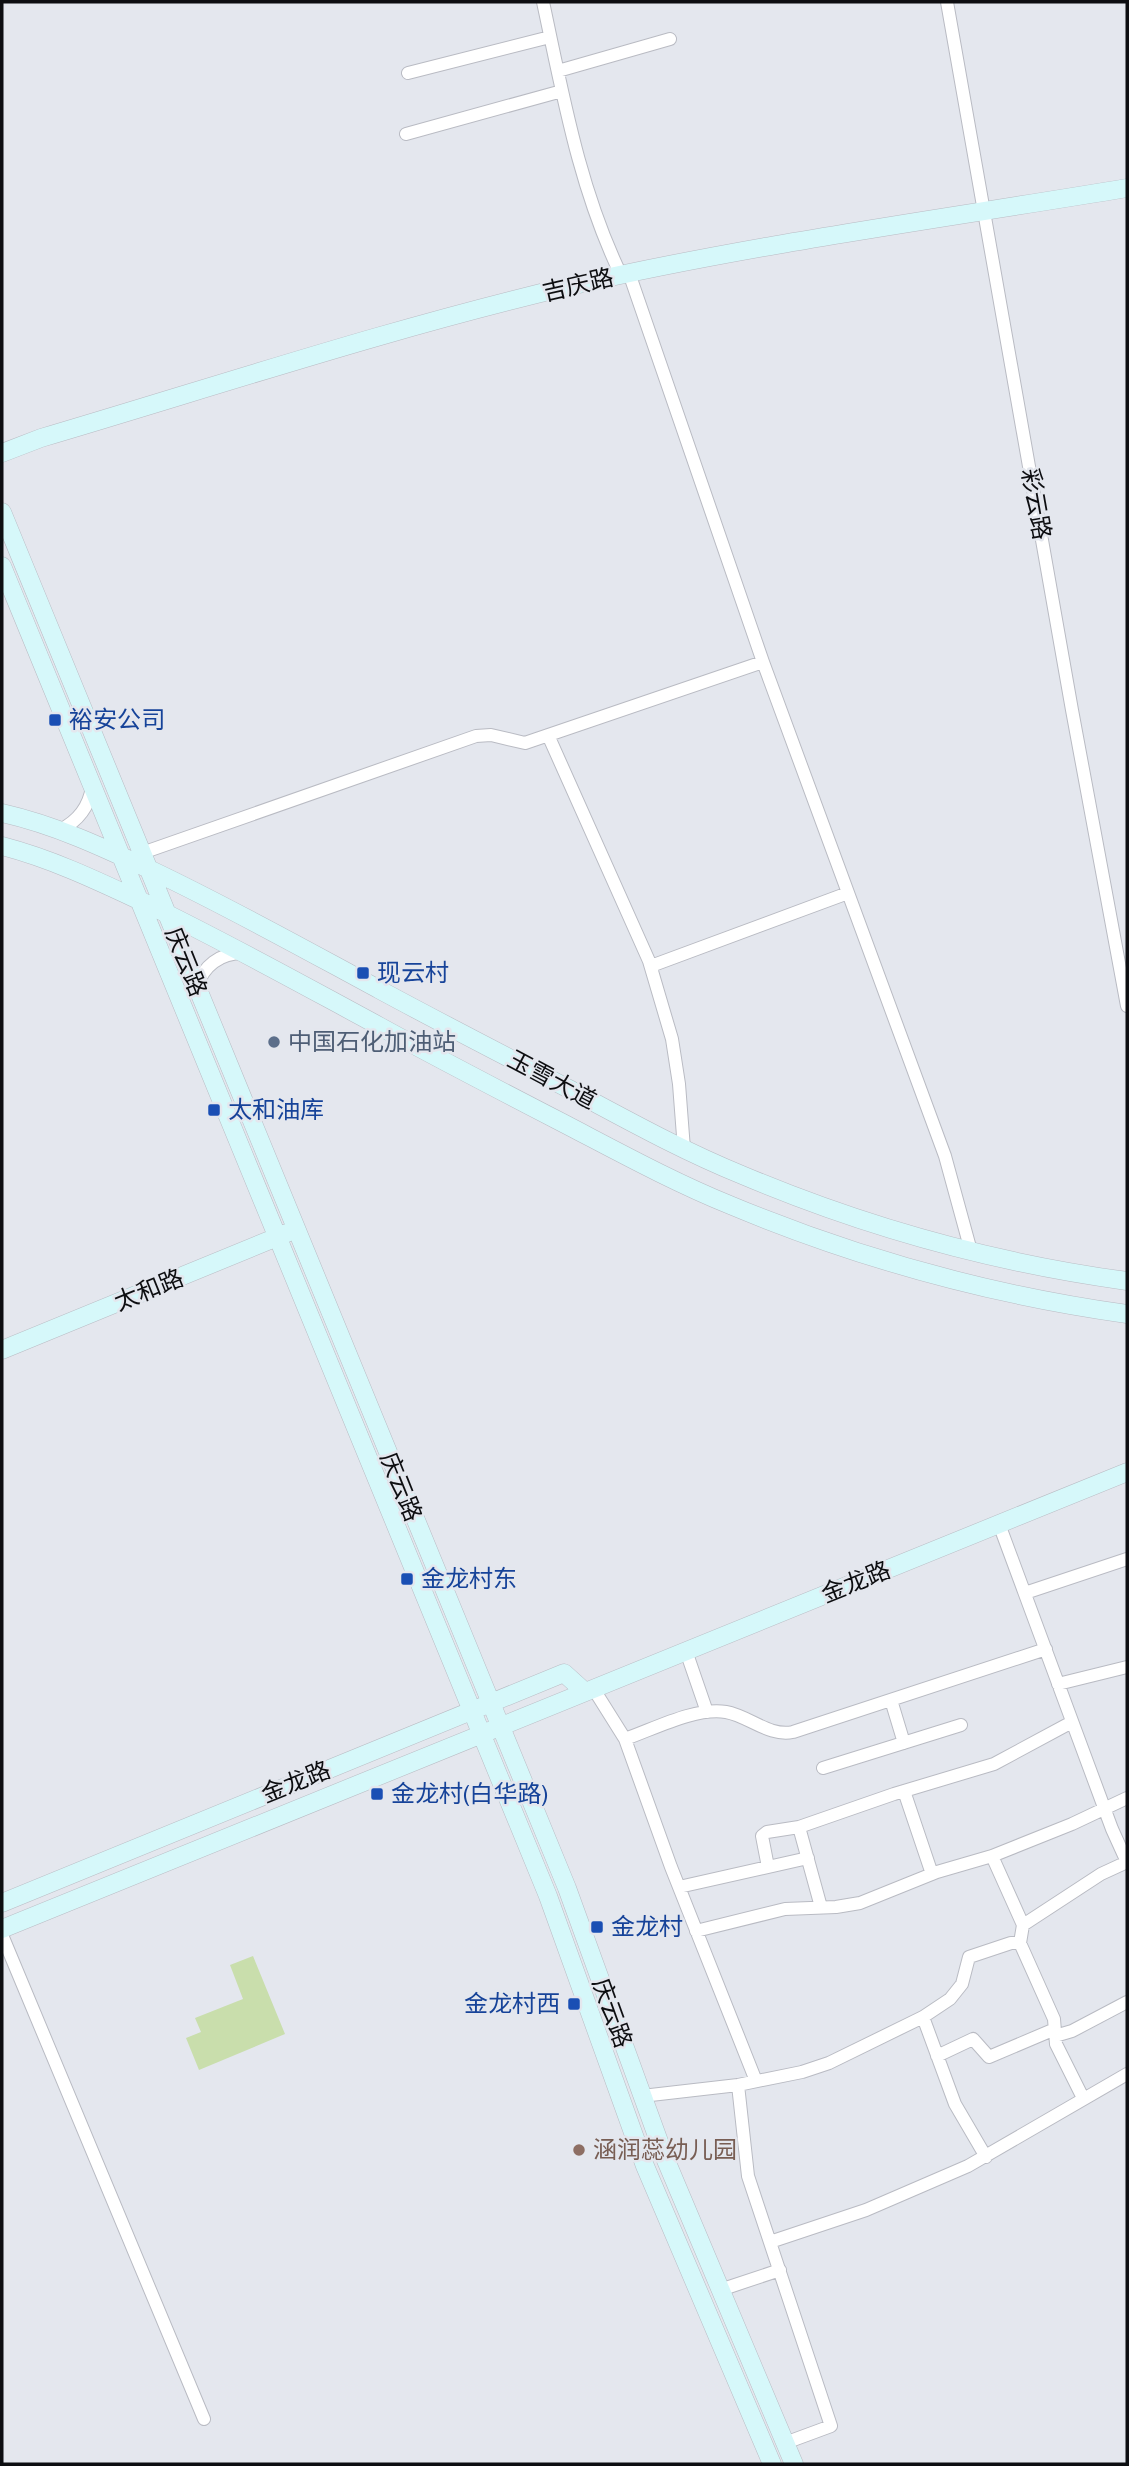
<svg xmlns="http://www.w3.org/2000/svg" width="1129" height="2466" font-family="'Archivo Narrow','Noto Sans SC',sans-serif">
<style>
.green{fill:#c9deac}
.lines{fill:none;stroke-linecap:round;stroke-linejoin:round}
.street-casing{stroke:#b9bbc3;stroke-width:14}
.secondary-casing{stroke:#b9bbc3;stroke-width:19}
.street{stroke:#fff;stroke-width:12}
.secondary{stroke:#d6f8fa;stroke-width:18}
.transit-dot{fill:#1a4fb4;stroke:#e4e7ee;stroke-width:2.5}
.service-dot{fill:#5c6f8a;stroke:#e4e7ee;stroke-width:2.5}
.education-dot{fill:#8d6e63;stroke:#e4e7ee;stroke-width:2.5}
.labels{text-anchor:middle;stroke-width:5;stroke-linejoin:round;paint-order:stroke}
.street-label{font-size:24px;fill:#0d0e11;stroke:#e4e7ee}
.transit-label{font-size:24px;fill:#164399;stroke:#e4e7ee;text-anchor:start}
.service-label{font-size:24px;fill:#4e5e75;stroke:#e4e7ee;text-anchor:start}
.education-label{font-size:24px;fill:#785e54;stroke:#e4e7ee;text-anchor:start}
</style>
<rect width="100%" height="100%" fill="#e4e7ee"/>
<path class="green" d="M 253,1956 L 285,2034 L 199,2070 L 186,2038 L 201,2032 L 195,2018 L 243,1999 L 230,1965 Z"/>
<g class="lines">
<defs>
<path id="street" d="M 543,2 C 563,95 579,188 621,275
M 947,2 L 1072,710 L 1127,1006
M 558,71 L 670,39
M 408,73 L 550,37
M 406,134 L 562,91
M 629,273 L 763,662 L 945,1156 L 971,1251
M 548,735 L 649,961 L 672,1039 L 679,1084 L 684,1149
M 60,830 C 78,821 89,807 92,787
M 142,853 L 476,736 L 491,735 L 525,743 L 763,662
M 651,966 L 848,893
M 197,987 C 203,966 220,953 243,953
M 999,1524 L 1112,1829 L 1127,1862
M 1025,1593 L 1127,1559
M 686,1651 L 707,1712
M 1058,1684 L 1127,1667
M 593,1688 L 625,1739 L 671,1867 L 756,2081
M 891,1700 L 904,1743
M 625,1739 C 654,1729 695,1707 726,1712 C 749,1716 769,1737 793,1732 L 1046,1649
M 823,1768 L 961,1725
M 904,1791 L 932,1874
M 992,1856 L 1023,1925 L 1020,1943 L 1054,2019 L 1056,2044 L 1083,2098
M 768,1867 L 762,1836 L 767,1832 L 799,1827
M 679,1887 L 808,1858
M 821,1907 L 799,1827 L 894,1794 L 994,1764 L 1072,1722
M 1023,1925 L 1101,1874 L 1127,1862
M 696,1931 L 785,1909 L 836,1907 L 860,1903 L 937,1872 L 992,1856 L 1072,1824 L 1127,1798
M 2,1935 L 204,2419
M 923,2017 L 955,2104 L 986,2157
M 1055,2036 L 1072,2031 L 1127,2002
M 937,2056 L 973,2039 L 989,2057 L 1055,2029
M 738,2085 L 748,2176 L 831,2426 L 785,2443
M 642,2096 L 738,2085 L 802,2072 L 829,2063 L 923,2017 L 950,1999 L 962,1984 L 969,1957 L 1011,1943 L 1020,1943
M 770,2242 L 866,2210 L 968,2166 L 1127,2074
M 720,2290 L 780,2270"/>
<path id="secondary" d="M 2,453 L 41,438 C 217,386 391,328 570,286 C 753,244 941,219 1127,188
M 2,512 L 567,1888 L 665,2158 L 794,2464
M 2,566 L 548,1896 L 645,2166 L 772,2464
M 2,813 C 55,825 102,847 151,870 C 229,907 304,949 380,990 C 443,1024 507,1057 571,1090 C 627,1120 683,1151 742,1175 C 865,1227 995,1263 1127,1281
M 2,846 C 52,859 98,881 145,903 C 224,941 301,984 379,1026 C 439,1059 499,1090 559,1121 C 615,1150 671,1181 730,1205 C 857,1258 991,1295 1127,1314
M 2,1350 L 287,1233
M 2,1903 L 564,1673 L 585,1692
M 2,1929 L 1127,1472"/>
</defs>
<use href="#street" class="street-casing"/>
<use href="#secondary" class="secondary-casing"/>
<use href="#street" class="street"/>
<use href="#secondary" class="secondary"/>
</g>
<g class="transit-dot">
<rect x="48" y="713" width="14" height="14" rx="3.5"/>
<rect x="356" y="966" width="14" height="14" rx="3.5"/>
<rect x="207" y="1103" width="14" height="14" rx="3.5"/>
<rect x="400" y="1572" width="14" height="14" rx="3.5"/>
<rect x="370" y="1787" width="14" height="14" rx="3.5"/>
<rect x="590" y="1920" width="14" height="14" rx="3.5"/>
<rect x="567" y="1997" width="14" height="14" rx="3.5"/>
</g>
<circle class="service-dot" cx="274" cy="1042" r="7"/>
<circle class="education-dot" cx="579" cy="2150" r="7"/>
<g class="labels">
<g class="street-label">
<text transform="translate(578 285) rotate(-13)" y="8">吉庆路</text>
<text transform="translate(1036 504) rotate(80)" y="8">彩云路</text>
<text transform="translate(186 962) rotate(68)" y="8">庆云路</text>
<text transform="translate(552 1080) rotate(28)" y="8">玉雪大道</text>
<text transform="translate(149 1290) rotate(-22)" y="8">太和路</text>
<text transform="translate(401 1487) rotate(68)" y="8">庆云路</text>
<text transform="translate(856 1582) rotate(-22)" y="8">金龙路</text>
<text transform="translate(296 1782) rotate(-22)" y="8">金龙路</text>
<text transform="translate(612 2013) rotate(70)" y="8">庆云路</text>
</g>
<g class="transit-label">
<text x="69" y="728">裕安公司</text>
<text x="377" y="981">现云村</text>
<text x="228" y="1118">太和油库</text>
<text x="421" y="1587">金龙村东</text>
<text x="391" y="1802">金龙村(白华路)</text>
<text x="611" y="1935">金龙村</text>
<text x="560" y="2012" text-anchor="end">金龙村西</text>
</g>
<g class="service-label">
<text x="288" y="1050">中国石化加油站</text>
</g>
<g class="education-label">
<text x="593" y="2158">涵润蕊幼儿园</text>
</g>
</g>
<rect width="1129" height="2466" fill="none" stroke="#0d0e11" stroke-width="7"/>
</svg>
